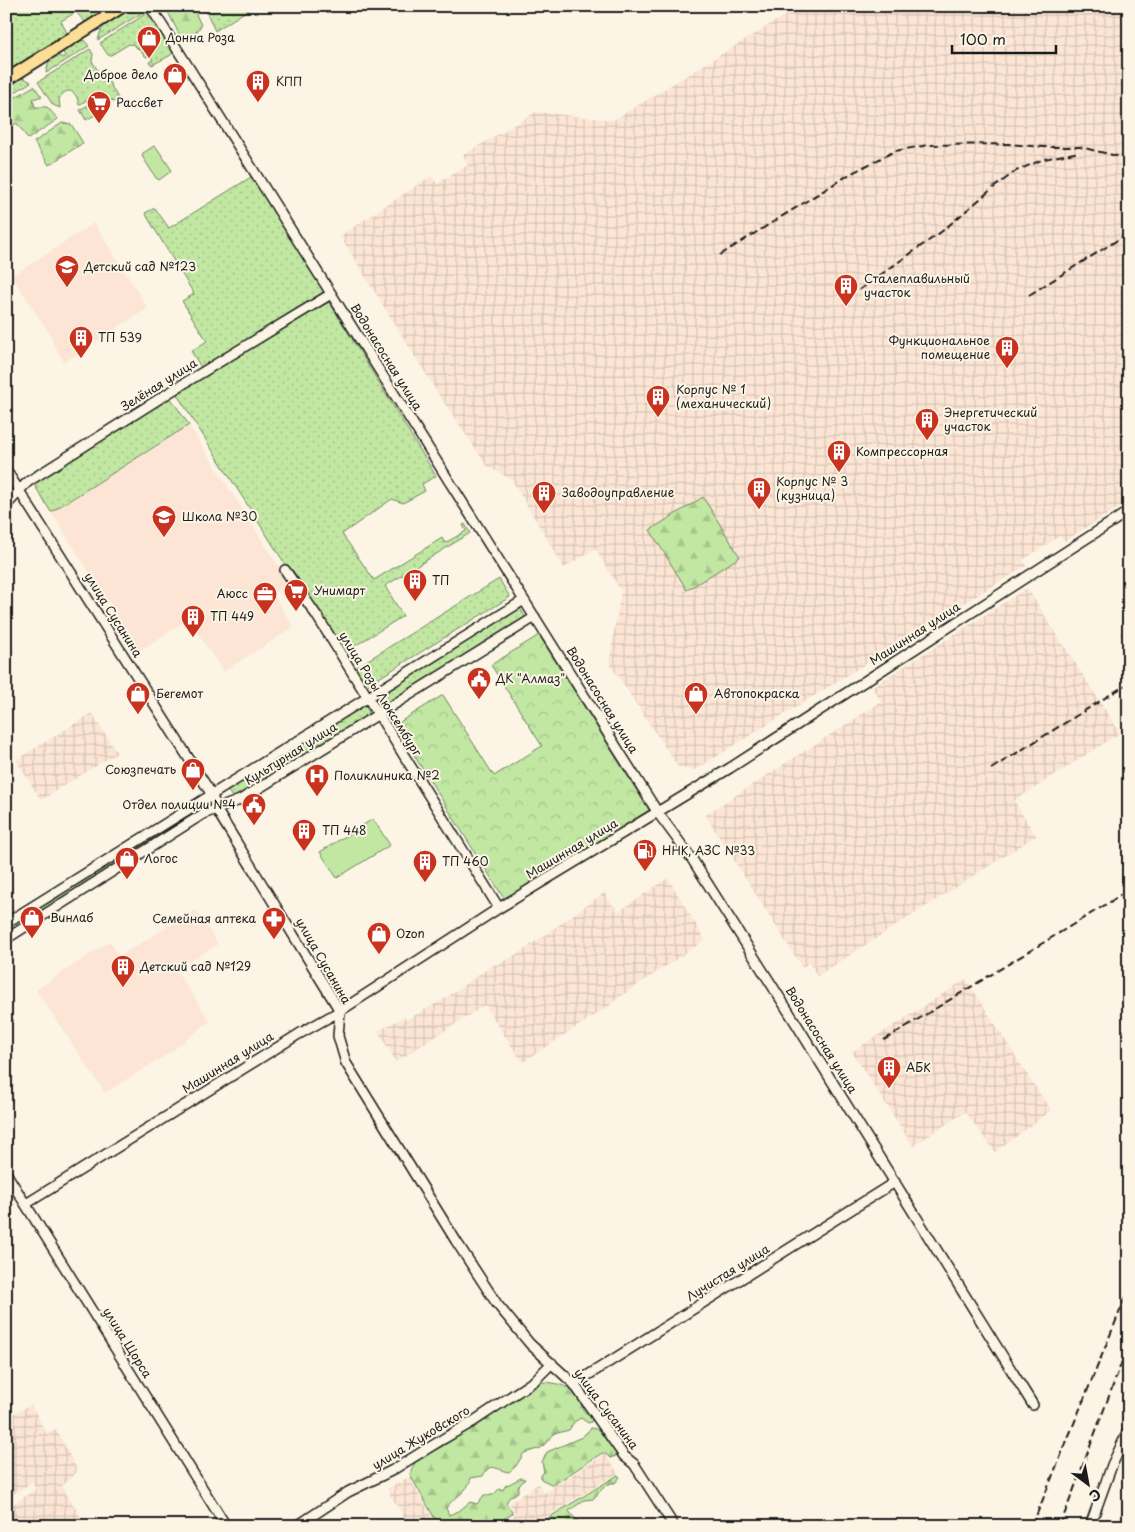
<svg xmlns="http://www.w3.org/2000/svg" width="1135" height="1532" font-family="'Playpen Sans',sans-serif">
<style>
.built{fill:#fce5d5}
.industrial{fill:url(#industrial-grid)}
.grass{fill:url(#grass-dots);stroke:#6e825f}
.forest{fill:url(#forest-firs);stroke:#6e825f}
.park{fill:url(#park-crowns);stroke:#6e825f}
.pitch{fill:#c1e7a2;stroke:#6e825f}
.lines{fill:none;stroke-linecap:round;stroke-linejoin:round}
.minor-casing{stroke:#1c1c1c;stroke-width:12}
.major-casing{stroke:#1c1c1c;stroke-width:15}
.minor{stroke:#fcf5e5;stroke-width:9}
.major{stroke:#fdde96;stroke-width:11}
.rail{stroke:#1c1c1c;stroke-width:2;stroke-dasharray:8 4;stroke-linecap:butt}
.labels{text-anchor:middle;stroke-width:4;stroke-linejoin:round;paint-order:stroke}
.poi-label{font-size:12px;fill:#1c1c1c;stroke:#fcf5e5;text-anchor:start}
.street-label{font-size:12px;fill:#1c1c1c;stroke:#fcf5e5}
</style>
<defs>
<pattern id="industrial-grid" width="8" height="8" patternUnits="userSpaceOnUse" patternTransform="scale(1.25)"><rect width="8" height="8" fill="#fce5d5"/><path d="M0 4h8M4 0v8" fill="none" stroke="#d7c4b6"/></pattern>
<pattern id="grass-dots" width="8" height="8" patternUnits="userSpaceOnUse" patternTransform="scale(1.25)"><rect width="8" height="8" fill="#c1e7a2"/><path d="M2 2h.1M6 6h.1" fill="none" stroke="#a5c68b" stroke-width="1.8" stroke-linecap="round"/></pattern>
<pattern id="forest-firs" width="22" height="20" patternUnits="userSpaceOnUse" patternTransform="scale(1.25)"><rect width="22" height="20" fill="#c1e7a2"/><path d="M5 1l3.5 6h-7zM16 11l3.5 6h-7z" fill="#a5c68b"/></pattern>
<pattern id="park-crowns" width="20" height="18" patternUnits="userSpaceOnUse" patternTransform="scale(1.25)"><rect width="20" height="18" fill="#c1e7a2"/><path d="M2 6a3 3 0 1 1 6 0M12 15a3 3 0 1 1 6 0" fill="none" stroke="#a5c68b"/></pattern>
</defs>
<rect width="100%" height="100%" fill="#fcf5e5"/>
<filter id="ink" filterUnits="userSpaceOnUse"><feTurbulence type="fractalNoise" baseFrequency=".02" numOctaves="2"/><feDisplacementMap in="SourceGraphic" scale="10" xChannelSelector="R" yChannelSelector="G"/><feConvolveMatrix kernelMatrix="1 2 1 2 8 2 1 2 1" color-interpolation-filters="sRGB"/></filter>
<g filter="url(#ink)">
<path class="built" d="M 94,223 L 148,308 L 64,362 L 52,342 L 54,341 L 12,276 Z
M 189,425 L 289,583 L 273,594 L 294,627 L 223,672 L 189,619 L 139,651 L 51,512 Z
M 196,910 L 218,944 L 176,970 L 210,1021 L 171,1052 L 105,1093 L 36,990 L 110,941 L 119,956 Z"/>
<path class="industrial" d="M 800,6 L 1129,6 L 1129,501 L 1065,541 L 1060,536 L 1023,560 L 1026,566 L 1005,579 L 939,618 L 695,770 L 679,768 L 609,663 L 621,591 L 595,549 L 564,568 L 512,480 L 487,466 L 437,392 L 340,236 L 431,176 L 437,184 L 468,165 L 463,155 L 536,112 L 614,120 Z
M 1027,588 L 1120,733 L 1014,801 L 1036,836 L 817,976 L 809,963 L 802,967 L 705,815 L 881,702 L 872,687 Z
M 1129,627 L 1129,650 L 1119,633 Z
M 92,713 L 117,753 L 41,800 L 16,760 Z
M 668,878 L 705,940 L 618,998 L 609,1006 L 523,1062 L 516,1053 L 485,1005 L 396,1062 L 378,1031 L 404,1017 L 406,1020 L 446,998 L 491,966 L 501,963 L 522,951 L 604,893 L 618,912 Z
M 966,979 L 1043,1099 L 1052,1110 L 995,1152 L 965,1112 L 913,1146 L 852,1052 Z
M 6,1404 L 11,1415 L 31,1405 L 46,1433 L 56,1429 L 78,1471 L 62,1486 L 83,1521 L 74,1526 L 6,1526 L 6,1509 L 36,1489 L 32,1482 L 6,1499 Z
M 605,1454 L 618,1473 L 544,1518 L 539,1522 L 542,1526 L 496,1526 L 516,1514 L 509,1503 L 538,1484 L 544,1493 Z
M 409,1477 L 437,1526 L 409,1526 L 387,1489 Z"/>
<path class="grass" d="M 6,6 L 110,6 L 85,22 L 76,12 L 61,21 L 67,33 L 6,72 Z
M 135,6 L 147,6 L 148,9 L 98,40 L 101,30 L 104,26 Z
M 201,6 L 254,6 L 215,31 L 207,13 Z
M 150,11 L 173,49 L 173,52 L 171,55 L 152,65 L 149,62 L 153,60 L 150,55 L 146,57 L 134,45 L 129,44 L 111,55 L 108,55 L 100,43 Z
M 78,40 L 84,40 L 89,46 L 46,73 L 49,61 L 58,54 L 59,56 L 63,58 L 65,55 L 63,53 L 63,51 Z
M 90,49 L 93,54 L 92,61 L 103,79 L 109,82 L 120,102 L 118,103 L 116,100 L 113,102 L 112,100 L 109,101 L 106,97 L 101,96 L 95,99 L 93,96 L 79,105 C 77,91 67,85 59,99 L 60,108 L 53,105 L 38,82 Z
M 21,77 L 24,78 L 31,82 L 6,98 L 6,88 L 18,81 Z
M 93,102 L 105,107 L 106,109 L 86,120 L 80,110 Z
M 251,177 L 257,180 L 325,291 L 322,297 L 202,369 L 191,351 L 207,341 L 182,301 L 194,294 L 145,213 L 155,208 L 169,228 Z
M 324,302 L 330,303 L 436,476 L 422,484 L 425,491 L 403,503 L 392,499 L 342,534 L 374,580 L 442,538 L 445,543 L 466,531 L 463,525 L 465,524 L 470,533 L 385,586 L 403,616 L 345,652 L 294,572 L 292,570 L 289,570 L 176,393 Z
M 170,397 L 189,425 L 51,512 L 33,483 Z
M 499,579 L 510,597 L 366,686 L 355,668 Z
M 520,608 L 525,617 L 382,706 L 377,698 Z
M 365,705 L 370,714 L 233,798 L 227,790 Z
M 209,801 L 212,805 L 210,807 L 6,934 L 6,927 Z"/>
<path class="forest" d="M 165,6 L 192,6 L 201,25 C 198,33 190,36 184,40 L 181,38 Z
M 34,86 L 42,97 L 39,97 L 33,99 L 35,107 L 47,107 L 58,119 L 28,139 L 17,123 L 6,130 L 6,103 Z
M 62,123 L 71,124 L 83,143 L 49,165 L 34,142 Z
M 703,497 L 740,557 L 687,590 L 650,530 Z
M 539,1382 C 555,1382 571,1385 580,1400 C 582,1403 581,1407 584,1411 C 586,1413 590,1415 593,1418 L 591,1422 L 588,1423 L 581,1418 L 574,1422 L 569,1430 L 554,1434 L 541,1448 L 524,1453 L 516,1466 L 509,1472 C 498,1471 490,1460 483,1476 L 471,1478 C 468,1493 453,1497 446,1508 L 449,1515 L 459,1511 L 470,1502 L 477,1504 L 484,1495 L 493,1495 L 499,1489 L 503,1490 L 505,1486 L 521,1478 L 525,1479 L 518,1487 L 518,1492 L 509,1498 L 506,1503 L 512,1511 L 512,1514 L 492,1526 L 439,1526 L 410,1475 L 412,1468 L 416,1461 L 423,1456 L 443,1446 Z
M 591,1428 C 605,1429 610,1442 616,1453 L 616,1456 L 610,1458 L 606,1454 L 602,1453 L 553,1485 L 541,1479 L 541,1475 L 544,1472 L 542,1462 L 547,1452 L 582,1437 Z
M 618,1475 L 620,1477 L 615,1483 L 611,1483 L 603,1488 L 593,1499 L 584,1500 L 569,1511 L 577,1521 L 577,1526 L 549,1526 L 548,1518 Z"/>
<path class="park" d="M 539,635 L 649,810 L 505,900 L 395,725 L 443,695 L 494,776 L 542,746 L 491,665 Z"/>
<path class="pitch" d="M 154,146 L 157,148 L 171,169 L 170,172 L 159,180 L 156,178 L 142,156 L 143,153 Z
M 373,819 L 390,845 L 337,878 L 320,852 Z"/>
<g class="lines">
<defs>
<path id="minor" d="M 150,6 L 658,813 L 692,859 L 792,1017 L 1033,1405
M 6,470 L 212,795 L 216,809 L 340,1011 L 338,1036 L 346,1063 L 456,1241 L 497,1304 L 530,1344 L 574,1384 L 624,1456 L 634,1464 L 674,1526
M 6,505 C 15,498 20,488 29,481 L 170,392 L 331,294
M 285,570 L 317,616 L 499,908
M 6,923 L 524,600
M 6,939 L 203,814 L 240,800 L 535,617
M 6,1173 L 226,1526
M 26,1204 L 299,1034 L 340,1011 L 499,908 L 730,768 L 1129,511
M 574,1384 L 895,1182
M 297,1526 L 348,1492 L 391,1471 L 443,1439 L 474,1421 L 534,1381 L 552,1363
M 1090,1526 L 1112,1465 L 1129,1429"/>
<path id="major" d="M 6,80 L 123,6"/>
</defs>
<use href="#minor" class="minor-casing"/>
<use href="#major" class="major-casing"/>
<use href="#minor" class="minor"/>
<use href="#major" class="major"/>
<path class="rail" d="M 720,255 L 850,174 L 895,151 L 928,145 L 1009,144 L 1043,147 L 1080,147 L 1129,159
M 859,290 L 941,232 L 993,188 L 1016,171 L 1044,159 L 1079,152
M 1029,295 L 1129,233
M 1124,732 L 1129,729
M 991,769 L 1129,683
M 884,1040 L 1110,902 L 1129,889
M 1032,1526 L 1129,1289
M 1060,1526 L 1129,1343"/>
</g>
</g>
<defs>
<symbol id="shop-pin" viewBox="-11 -11 22 30"><path d="M0 17L-7.5 6A9.5 9.5 0 1 1 7.5 6Z" fill="#c8321e" stroke="#fcf5e5"/><path d="M-5-2.5h2.3a2.7 3.5 0 0 1 5.4 0H5L5.5 6h-11ZM-1.5-2.5h3a1.5 2.3 0 0 0-3 0Z" fill="#fff"/></symbol>
<symbol id="building-pin" viewBox="-11 -11 22 30"><path d="M0 17L-7.5 6A9.5 9.5 0 1 1 7.5 6Z" fill="#c8321e" stroke="#fcf5e5"/><path d="M-4-6H4V6H1V3H-1V6H-4ZM-2.5-4.3h1.7v1.8h-1.7ZM.8-4.3h1.7v1.8H.8ZM-2.5-1h1.7V.8h-1.7ZM.8-1h1.7V.8H.8Z" fill="#fff"/></symbol>
<symbol id="supermarket-pin" viewBox="-11 -11 22 30"><path d="M0 17L-7.5 6A9.5 9.5 0 1 1 7.5 6Z" fill="#c8321e" stroke="#fcf5e5"/><path d="M-6-5.5h2.5l.6 2H6L4.5 2H-2.5L-4.4-4H-6ZM-1.5 3.2a1.3 1.3 0 1 0 .1 0ZM3 3.2a1.3 1.3 0 1 0 .1 0Z" fill="#fff"/></symbol>
<symbol id="school-pin" viewBox="-11 -11 22 30"><path d="M0 17L-7.5 6A9.5 9.5 0 1 1 7.5 6Z" fill="#c8321e" stroke="#fcf5e5"/><path d="M0-5L7-2L0 1L-7-2ZM-4 1L0 2.5L4 1V4Q0 6-4 4Z" fill="#fff"/></symbol>
<symbol id="office-pin" viewBox="-11 -11 22 30"><path d="M0 17L-7.5 6A9.5 9.5 0 1 1 7.5 6Z" fill="#c8321e" stroke="#fcf5e5"/><path d="M-6-3h4V-5.5h4V-3h4V5H-6ZM-1-4.5V-3h2v-1.5ZM-6 0V1H6V0Z" fill="#fff"/></symbol>
<symbol id="civic-pin" viewBox="-11 -11 22 30"><path d="M0 17L-7.5 6A9.5 9.5 0 1 1 7.5 6Z" fill="#c8321e" stroke="#fcf5e5"/><path d="M-.6-6.5H3V-4.5H.6V-3L4-1V1h2V6H-6V1h2V-1L-.6-3ZM-1.2 2.5V6h2.4V2.5Z" fill="#fff"/></symbol>
<symbol id="hospital-pin" viewBox="-11 -11 22 30"><path d="M0 17L-7.5 6A9.5 9.5 0 1 1 7.5 6Z" fill="#c8321e" stroke="#fcf5e5"/><path d="M-5-5h3v3.5h4V-5h3V5h-3V1.5h-4V5h-3Z" fill="#fff"/></symbol>
<symbol id="fuel-pin" viewBox="-11 -11 22 30"><path d="M0 17L-7.5 6A9.5 9.5 0 1 1 7.5 6Z" fill="#c8321e" stroke="#fcf5e5"/><path d="M-5.5-6h7V0h2V4h1.3V-2.5L3-4.5l.8-.8L6-3V5H2.5V1h-1V6h-7ZM-4.2-4.7v3.2H.2V-4.7Z" fill="#fff"/></symbol>
<symbol id="pharmacy-pin" viewBox="-11 -11 22 30"><path d="M0 17L-7.5 6A9.5 9.5 0 1 1 7.5 6Z" fill="#c8321e" stroke="#fcf5e5"/><path d="M-2-6h4v4h4v4h-4v4h-4v-4h-4v-4h4Z" fill="#fff"/></symbol>
</defs>
<g fill-rule="evenodd">
<use href="#shop-pin" x="135" y="24" width="28" height="38"/>
<use href="#shop-pin" x="161" y="61" width="28" height="38"/>
<use href="#building-pin" x="244" y="68" width="28" height="38"/>
<use href="#supermarket-pin" x="85" y="89" width="28" height="38"/>
<use href="#school-pin" x="53" y="253" width="28" height="38"/>
<use href="#building-pin" x="832" y="272" width="28" height="38"/>
<use href="#building-pin" x="67" y="324" width="28" height="38"/>
<use href="#building-pin" x="993" y="334" width="28" height="38"/>
<use href="#building-pin" x="644" y="383" width="28" height="38"/>
<use href="#building-pin" x="913" y="406" width="28" height="38"/>
<use href="#building-pin" x="825" y="438" width="28" height="38"/>
<use href="#building-pin" x="745" y="475" width="28" height="38"/>
<use href="#building-pin" x="530" y="479" width="28" height="38"/>
<use href="#school-pin" x="150" y="503" width="28" height="38"/>
<use href="#building-pin" x="401" y="567" width="28" height="38"/>
<use href="#supermarket-pin" x="282" y="577" width="28" height="38"/>
<use href="#office-pin" x="251" y="580" width="28" height="38"/>
<use href="#building-pin" x="179" y="603" width="28" height="38"/>
<use href="#civic-pin" x="465" y="665" width="28" height="38"/>
<use href="#shop-pin" x="124" y="680" width="28" height="38"/>
<use href="#shop-pin" x="682" y="680" width="28" height="38"/>
<use href="#shop-pin" x="179" y="756" width="28" height="38"/>
<use href="#hospital-pin" x="303" y="762" width="28" height="38"/>
<use href="#civic-pin" x="240" y="791" width="28" height="38"/>
<use href="#building-pin" x="290" y="817" width="28" height="38"/>
<use href="#fuel-pin" x="631" y="837" width="28" height="38"/>
<use href="#shop-pin" x="113" y="845" width="28" height="38"/>
<use href="#building-pin" x="411" y="848" width="28" height="38"/>
<use href="#shop-pin" x="18" y="904" width="28" height="38"/>
<use href="#pharmacy-pin" x="260" y="905" width="28" height="38"/>
<use href="#shop-pin" x="365" y="920" width="28" height="38"/>
<use href="#building-pin" x="109" y="953" width="28" height="38"/>
<use href="#building-pin" x="875" y="1054" width="28" height="38"/>
</g>
<g class="labels">
<g class="poi-label">
<text x="166" y="42">Донна Роза</text>
<text x="158" y="79" text-anchor="end">Доброе дело</text>
<text x="276" y="86">КПП</text>
<text x="116" y="107">Рассвет</text>
<text x="84" y="271">Детский сад №123</text>
<text x="864" y="283">Сталеплавильный<tspan x="864" dy="14">участок</tspan></text>
<text x="98" y="342">ТП 539</text>
<text x="990" y="345" text-anchor="end">Функциональное<tspan x="990" dy="14">помещение</tspan></text>
<text x="676" y="394">Корпус № 1<tspan x="676" dy="14">(механический)</tspan></text>
<text x="944" y="417">Энергетический<tspan x="944" dy="14">участок</tspan></text>
<text x="856" y="456">Компрессорная</text>
<text x="776" y="486">Корпус № 3<tspan x="776" dy="14">(кузница)</tspan></text>
<text x="562" y="497">Заводоуправление</text>
<text x="182" y="521">Школа №30</text>
<text x="432" y="585">ТП</text>
<text x="314" y="595">Унимарт</text>
<text x="248" y="598" text-anchor="end">Аюсс</text>
<text x="210" y="621">ТП 449</text>
<text x="496" y="683">ДК "Алмаз"</text>
<text x="156" y="698">Бегемот</text>
<text x="714" y="698">Автопокраска</text>
<text x="176" y="774" text-anchor="end">Союзпечать</text>
<text x="334" y="780">Поликлиника №2</text>
<text x="236" y="809" text-anchor="end">Отдел полиции №4</text>
<text x="322" y="835">ТП 448</text>
<text x="662" y="855">ННК, АЗС №33</text>
<text x="144" y="863">Логос</text>
<text x="442" y="866">ТП 460</text>
<text x="50" y="922">Винлаб</text>
<text x="256" y="923" text-anchor="end">Семейная аптека</text>
<text x="396" y="938">Ozon</text>
<text x="140" y="971">Детский сад №129</text>
<text x="906" y="1072">АБК</text>
</g>
<g class="street-label">
<text transform="translate(386 357) rotate(58)" y="4">Водонасосная улица</text>
<text transform="translate(159 385) rotate(-32)" y="4">Зелёная улица</text>
<text transform="translate(113 615) rotate(58)" y="4">улица Сусанина</text>
<text transform="translate(915 634) rotate(-33)" y="4">Машинная улица</text>
<text transform="translate(380 694) rotate(58)" y="4">улица Розы Люксембург</text>
<text transform="translate(602 700) rotate(58)" y="4">Водонасосная улица</text>
<text transform="translate(291 754) rotate(-32)" y="4">Культурная улица</text>
<text transform="translate(572 849) rotate(-31)" y="4">Машинная улица</text>
<text transform="translate(323 961) rotate(60)" y="4">улица Сусанина</text>
<text transform="translate(821 1040) rotate(58)" y="4">Водонасосная улица</text>
<text transform="translate(228 1063) rotate(-32)" y="4">Машинная улица</text>
<text transform="translate(728 1273) rotate(-32)" y="4">Лучистая улица</text>
<text transform="translate(127 1343) rotate(58)" y="4">улица Щорса</text>
<text transform="translate(606 1409) rotate(53)" y="4">улица Сусанина</text>
<text transform="translate(421 1438) rotate(-31)" y="4">улица Жуковского</text>
</g>
</g>
<rect width="1135" height="1532" fill="none" stroke="#fcf5e5" stroke-width="25"/>
<rect x="12" y="12" width="1110" height="1507" fill="none" stroke="#1c1c1c" stroke-width="2" filter="url(#ink)"/>
<g transform="translate(1088 1484) rotate(148)" stroke="#fcf5e5" stroke-width="4" paint-order="stroke">
<path d="M0-4L9 19L0 12L-9 19Z" fill="#1c1c1c"/>
<text y="-8" font-size="14" font-weight="bold" text-anchor="middle" fill="#1c1c1c">С</text>
</g>
<path d="M952 45v8h104v-8" fill="none" stroke="#1c1c1c" stroke-width="2.5"/>
<text x="960" y="45" font-size="15" fill="#1c1c1c" stroke="#fcf5e5" stroke-width="4" paint-order="stroke">100 m</text>
</svg>
